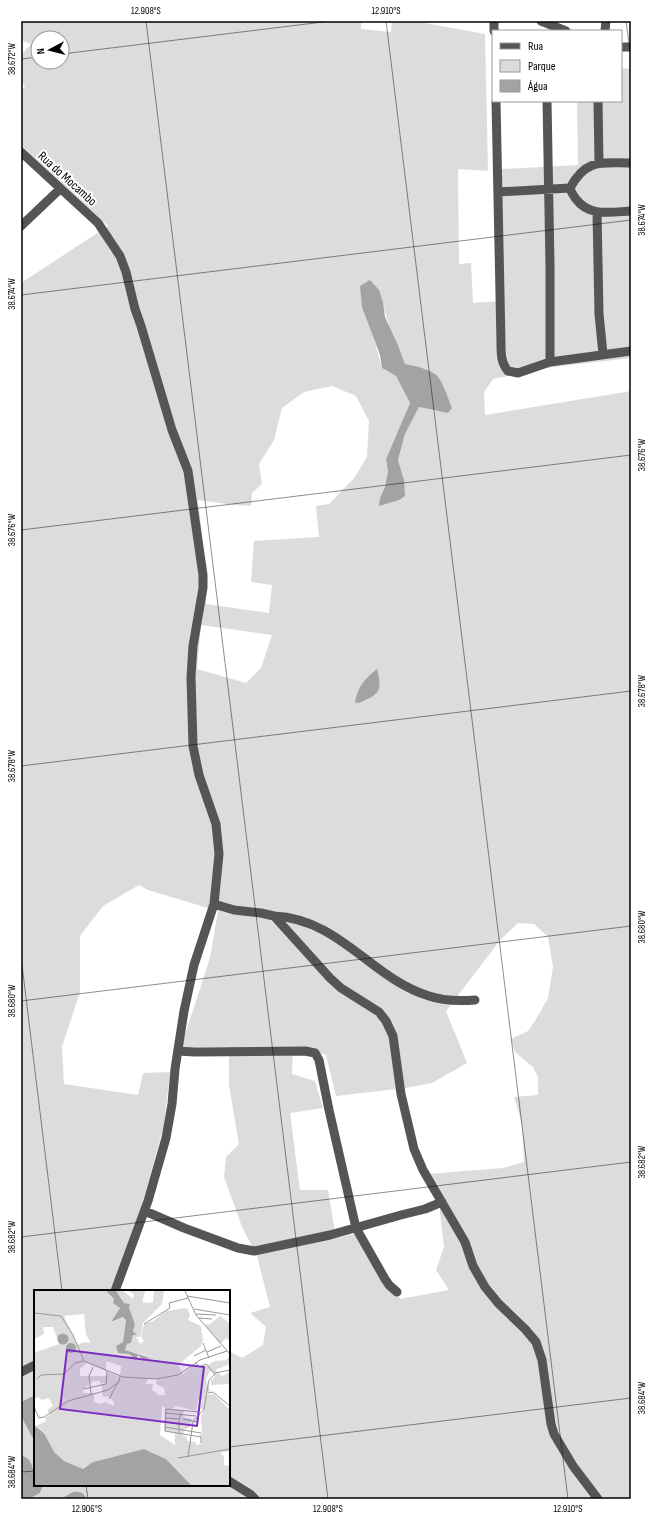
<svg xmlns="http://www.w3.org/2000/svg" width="652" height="1520" font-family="'Sofia Sans Condensed',sans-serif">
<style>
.green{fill:#dcdcdc;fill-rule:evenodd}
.water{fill:#a3a3a3}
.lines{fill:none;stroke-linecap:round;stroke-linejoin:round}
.minor{stroke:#555;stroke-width:9}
.ticks{fill:none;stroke:#000;stroke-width:1;stroke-opacity:0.45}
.labels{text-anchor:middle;stroke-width:4;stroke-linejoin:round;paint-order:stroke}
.street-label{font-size:13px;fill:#000;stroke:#fff}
.inset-road{fill:none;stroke:#999;stroke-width:1}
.view{fill:#7b2cbf;fill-opacity:0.15;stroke:#7b2cbf;stroke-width:2}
.inset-edge{fill:none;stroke:#000;stroke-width:2}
.neatline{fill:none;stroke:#000;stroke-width:1.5}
.ticks-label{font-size:10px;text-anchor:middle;fill:#000}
</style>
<rect width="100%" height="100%" fill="#fff"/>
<path class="green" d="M 21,21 L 361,21 L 361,29 L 391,32 L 392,21 L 414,21 L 485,34 L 488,171 L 458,169 L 459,264 L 471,263 L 473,303 L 503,301 L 501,169 L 578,165 L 577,101 L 621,101 L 621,68 L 631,69 L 631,358 L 545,368 L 493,379 L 484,392 L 485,415 L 631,391 L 631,1499 L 87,1499 L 85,1495 L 73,1492 L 60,1499 L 29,1499 L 40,1493 L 42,1488 L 41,1485 L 229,1485 L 229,1351 L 242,1358 L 263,1345 L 266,1327 L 250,1313 L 270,1307 L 257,1256 L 242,1227 L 224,1177 L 226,1157 L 239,1144 L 229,1085 L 229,1047 L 181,1047 L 210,958 L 218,911 L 148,890 L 139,885 L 103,906 L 80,936 L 80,992 L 62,1047 L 64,1084 L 138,1095 L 143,1073 L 170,1072 L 164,1125 L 140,1213 L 116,1291 L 35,1291 L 35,1395 L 21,1402 L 21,283 L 108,226 L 54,177 L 21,145 L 21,90 L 25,87 L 21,79 L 21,55 L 31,44 L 21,40 ZM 38,38 L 62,38 L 62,62 L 38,62 ZM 383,302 C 386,324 398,343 405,364 L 414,365 L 437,411 L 419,407 L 405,434 L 398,460 L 404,480 L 380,506 L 380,498 L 385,487 L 388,471 L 386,459 L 410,403 L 396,376 L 382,368 L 373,336 ZM 332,386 L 356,396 L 369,421 L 367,457 L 355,477 L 329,504 L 316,506 L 319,537 L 254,541 L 251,582 L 272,585 L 269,613 L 206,604 L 206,570 L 198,500 L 234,505 L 251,506 L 252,493 L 262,484 L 259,464 L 274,440 L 282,408 L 304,392 ZM 201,625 L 272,635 L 261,668 L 246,683 L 197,669 ZM 518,923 L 534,924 L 548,937 L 553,967 L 548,998 L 538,1016 L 528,1031 L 511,1039 L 515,1052 L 533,1067 L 538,1077 L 538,1095 L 514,1097 L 522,1124 L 524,1162 L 503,1168 L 428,1174 L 440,1194 L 440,1213 L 444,1247 L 436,1270 L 449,1290 L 400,1299 L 363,1232 L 336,1238 L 328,1190 L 300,1190 L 290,1113 L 323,1108 L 315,1081 L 292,1074 L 293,1046 L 326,1055 L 336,1096 L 405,1088 L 432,1083 L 467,1063 L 446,1011 L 501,939 Z
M 21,1416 L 32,1437 L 35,1439 L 35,1473 C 32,1467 29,1456 21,1456 Z"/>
<path class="water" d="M 370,280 L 379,290 L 383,302 L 385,317 L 398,345 L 405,364 C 413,365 428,369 435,374 C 443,380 448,399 452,408 L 448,413 L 419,407 L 405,434 L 398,460 L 404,480 L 405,496 L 399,500 L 379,506 L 380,498 L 385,487 L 388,471 L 386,459 L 410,403 L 396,376 L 382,368 L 380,355 L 362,307 L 360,286 Z
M 377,669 C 380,682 383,691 370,698 C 364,700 362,703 355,703 C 357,688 365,678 377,669 Z
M 35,1395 L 35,1439 L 32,1437 L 21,1416 L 21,1402 Z
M 21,1456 C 33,1456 35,1476 35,1485 L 41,1485 L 42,1488 L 40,1493 L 29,1499 L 21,1499 Z
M 73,1492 C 80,1491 84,1493 87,1499 L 60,1499 Z"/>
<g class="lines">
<path class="minor" d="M 541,21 L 566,31
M 494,31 L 494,21
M 605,31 L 606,21
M 621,47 L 631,47
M 496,101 L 501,343 C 501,354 501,363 508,371 L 518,373 L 550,362 L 631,351
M 547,101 L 550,265 L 550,362
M 598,101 L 599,163
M 21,152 L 98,223 L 120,256 L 126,272 L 135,309 L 141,326 L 172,430 L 188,471 L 203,575 L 203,588 L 193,646 L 191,677 L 193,746 L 199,775 L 216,824 L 219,854 L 214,904 L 194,965 L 184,1011 L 175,1069 L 172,1104 L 166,1138 L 148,1201 L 115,1291
M 570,188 C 586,158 602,163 631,163
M 498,192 L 570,188 C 571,192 573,195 576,199 C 589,217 611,212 631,211
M 597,212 L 599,314 L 603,354
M 21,226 L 60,189
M 214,904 L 234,910 L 261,913 L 274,916 L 330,978 L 341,988 L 379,1012 L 386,1021 L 393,1036 L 401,1094 L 414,1149 L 423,1170 L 465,1242 L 473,1266 L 485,1287 L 498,1303 L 525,1329 L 536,1342 L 542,1360 L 551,1424 L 554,1434 L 573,1466 L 598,1499
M 274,916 C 340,919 372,979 429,996 C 443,1001 461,1001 475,1000
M 178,1051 L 195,1052 L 305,1051 L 315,1053 L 319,1060 L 329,1110 L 356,1228 L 385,1279 L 389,1285 L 397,1292
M 145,1211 L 184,1228 L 238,1248 L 254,1251 L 330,1235 L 401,1215 L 425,1209 L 442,1202
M 21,1372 L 35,1365
M 229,1481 L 250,1494 L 255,1499"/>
</g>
<path class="ticks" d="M 146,21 L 328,1499M 386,21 L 568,1499M 626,21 L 631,58M 62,54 L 331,21M 21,59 L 38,57M 21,295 L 631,220M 21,530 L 631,455M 21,766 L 631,691M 21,957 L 62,1291M 21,1001 L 631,926M 21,1237 L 631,1162M 229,1447 L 631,1398M 21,1472 L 35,1471M 86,1485 L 88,1499"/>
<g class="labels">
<g class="street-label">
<text transform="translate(68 178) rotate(42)" y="5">Rua do Mocambo</text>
</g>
</g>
<g transform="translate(34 1290)">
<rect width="196" height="196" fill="#fff"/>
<path d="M 0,1 L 72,1 L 80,9 L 79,13 L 86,18 L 78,32 L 90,27 L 92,30 L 89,52 L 82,56 L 84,63 L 95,64 L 103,69 L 104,65 L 109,69 L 117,67 L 91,60 L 93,54 L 97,53 L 99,45 L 102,45 L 99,41 L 101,33 L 95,20 L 96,14 L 90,13 L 82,1 L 89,1 L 99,9 L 100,4 L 95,1 L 111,1 L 108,12 L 115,13 L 119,12 L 120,1 L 130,1 L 128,14 L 109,33 L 106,47 L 102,47 L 106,54 L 110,51 L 107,46 L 110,34 L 119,31 L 132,21 L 153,18 L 156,25 L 154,30 L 167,36 L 169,50 L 167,56 L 144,75 L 149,84 L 160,75 L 166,79 L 181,71 L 192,70 L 196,66 L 196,74 L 181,80 L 188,86 L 196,82 L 196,94 L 177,95 L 177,89 L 179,90 L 181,85 L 176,81 L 172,89 L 176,101 L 171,105 L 180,104 L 196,120 L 196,161 L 186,163 L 190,166 L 190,175 L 196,176 L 196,195 L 157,195 L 132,169 L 110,159 L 59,172 L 49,179 L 30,171 L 18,161 L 11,149 L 11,143 L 2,136 L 12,131 L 11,127 L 16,125 L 13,120 L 19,116 L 15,108 L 8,110 L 4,107 L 0,108 L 0,63 L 25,54 L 19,37 L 9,37 L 10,44 L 0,49 ZM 50,24 L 52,45 L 57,53 L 50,52 L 43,55 L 30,26 ZM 72,71 L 87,76 L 86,87 L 74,82 L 73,86 L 46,86 L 46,79 L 53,73 L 72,81 ZM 114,89 L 123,89 L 122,94 L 130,98 L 131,105 L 125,105 L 118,100 L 119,94 L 112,94 ZM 60,91 L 66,91 L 67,94 L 72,92 L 68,95 L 68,104 L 69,107 L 74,106 L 80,112 L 80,116 L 71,112 L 67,114 L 60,112 L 60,103 L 49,103 L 49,99 ZM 164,110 L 168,110 L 166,119 L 170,119 L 167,127 L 168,143 L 165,146 L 168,147 L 167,154 L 162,155 L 162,152 L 153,151 L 153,147 L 149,146 L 150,140 L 156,137 L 158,129 L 149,127 L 150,120 L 138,119 L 142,116 L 162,121 ZM 128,116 L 131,118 L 130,141 L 141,143 L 141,155 L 126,145 ZM 186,26 L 195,33 L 196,51 L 192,48 L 186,54 L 171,35 L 176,34 Z" fill="#dcdcdc" fill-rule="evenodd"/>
<path d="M 72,1 L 82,1 L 90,13 L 96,14 L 95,18 L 101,34 L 99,41 L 103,45 L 99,45 L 97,53 L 93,54 L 91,60 L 117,68 L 109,69 L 104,65 L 102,70 L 95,64 L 84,63 L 82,56 L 89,52 L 92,30 L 89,27 L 77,32 L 86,18 L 79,13 L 80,9 ZM23.5 49a5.5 5.5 0 1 1 11 0a5.5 5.5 0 1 1-11 0ZM32 58a5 5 0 1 1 10 0a5 5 0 1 1-10 0ZM 0,135 L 10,143 L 20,162 L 30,171 L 49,179 L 59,172 L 110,159 L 132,169 L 157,195 L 0,195 Z" fill="#a3a3a3"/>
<path class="inset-road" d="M 151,1 L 162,25 L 196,64M 153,6 L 196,13M 160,19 L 196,25M 0,23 L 27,26 L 39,45 L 50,71 L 89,87 L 122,89 L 144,85 L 166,70 L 193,61M 162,24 L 182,25M 165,28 L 178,29M 110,34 L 136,18 L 135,13 L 154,8M 169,53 L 175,68M 173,62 L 187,56M 160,66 L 172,60M 181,83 L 196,80M 3,89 L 7,85 L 30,84 L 41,73 L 49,71M 49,99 L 72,94 L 73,81M 174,103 L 179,102 L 196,116M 57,104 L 55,86 L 59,77M 75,109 L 84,92M 0,117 L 5,128 L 10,127 L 34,111 L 74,100 L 85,92 L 86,86M 165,122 L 132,119 L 131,141 L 167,147 L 167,153M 131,123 L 162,126M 132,128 L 145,129M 149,129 L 164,132M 132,132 L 144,134M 131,137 L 167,143M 145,143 L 145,129 L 147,123M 154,167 L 159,132 L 170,119 L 175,90 L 181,84 L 172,74 L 165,77 L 162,73M 144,168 L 196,159"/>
<path class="view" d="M 33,60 L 170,77 L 163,136 L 26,119 Z"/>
<rect width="196" height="196" class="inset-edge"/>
</g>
<rect width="652" height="1520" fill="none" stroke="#ffffff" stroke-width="44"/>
<rect x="492" y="30" width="130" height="72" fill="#ffffff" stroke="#999999"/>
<rect x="500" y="43" width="20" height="6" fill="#555555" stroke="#999999"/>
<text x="528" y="50" font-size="12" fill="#000000">Rua</text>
<rect x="500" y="60" width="20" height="12" fill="#dcdcdc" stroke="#999999"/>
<text x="528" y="70" font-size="12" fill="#000000">Parque</text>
<rect x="500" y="80" width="20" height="12" fill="#a3a3a3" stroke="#999999"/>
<text x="528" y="90" font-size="12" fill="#000000">Água</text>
<g transform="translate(50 50) rotate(263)"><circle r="19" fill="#ffffff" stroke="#999999"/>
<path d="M0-3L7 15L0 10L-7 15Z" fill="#000000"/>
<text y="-6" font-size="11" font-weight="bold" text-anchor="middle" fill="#000000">N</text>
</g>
<rect x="22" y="22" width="608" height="1476" class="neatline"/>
<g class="ticks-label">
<text x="146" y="14">12.908°S</text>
<text x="386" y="14">12.910°S</text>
<text transform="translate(11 59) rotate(-90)" y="4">38.672°W</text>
<text transform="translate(641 220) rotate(-90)" y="4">38.674°W</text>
<text transform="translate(11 294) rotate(-90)" y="4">38.674°W</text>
<text transform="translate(641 455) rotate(-90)" y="4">38.676°W</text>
<text transform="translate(11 530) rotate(-90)" y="4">38.676°W</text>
<text transform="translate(641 691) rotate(-90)" y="4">38.678°W</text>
<text transform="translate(11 766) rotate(-90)" y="4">38.678°W</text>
<text transform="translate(641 927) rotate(-90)" y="4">38.680°W</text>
<text transform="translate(11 1001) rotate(-90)" y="4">38.680°W</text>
<text transform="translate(641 1162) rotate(-90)" y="4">38.682°W</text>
<text transform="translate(11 1237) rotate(-90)" y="4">38.682°W</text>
<text transform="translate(641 1398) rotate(-90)" y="4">38.684°W</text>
<text transform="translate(11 1472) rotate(-90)" y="4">38.684°W</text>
<text x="87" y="1512">12.906°S</text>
<text x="328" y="1512">12.908°S</text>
<text x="568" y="1512">12.910°S</text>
</g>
</svg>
